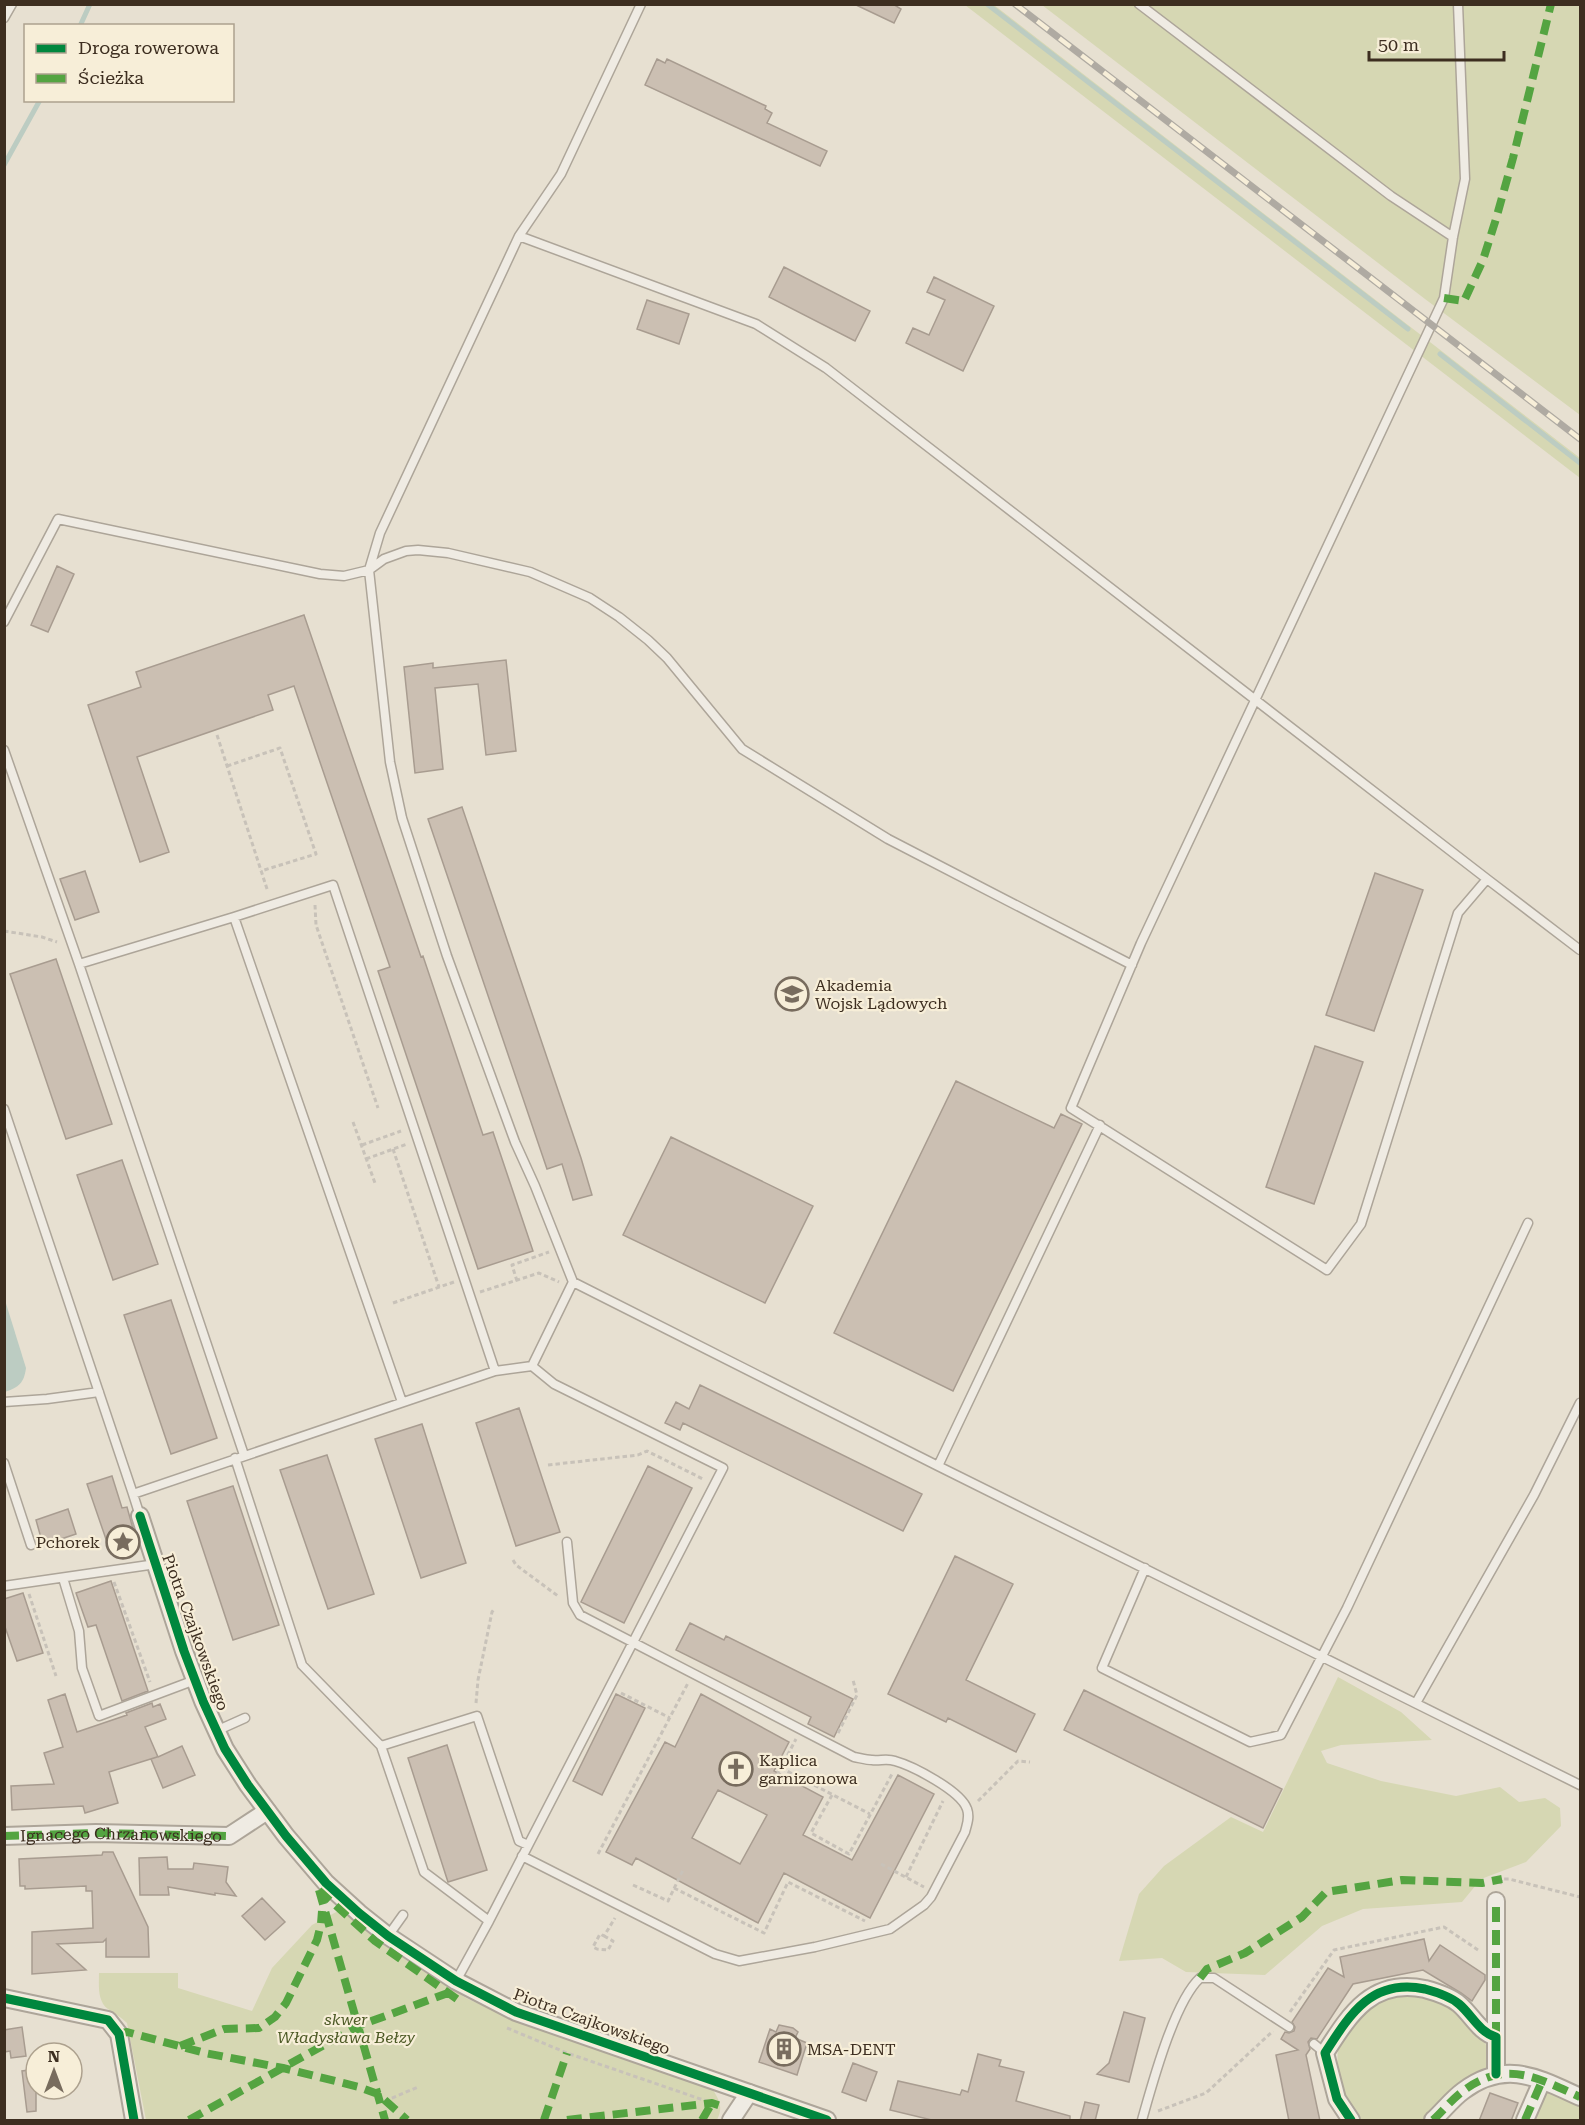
<svg xmlns="http://www.w3.org/2000/svg" width="1585" height="2125" font-family="'Roboto Serif',serif">
<style>
.green{fill:#d6d7b3}
.water{fill:#bcccc2}
.lines{fill:none;stroke-linecap:round;stroke-linejoin:round}
.stream{stroke:#bcccc2;stroke-width:5}
.building{fill:#cbbfb2;stroke:#a89c90;stroke-width:1.5;fill-rule:evenodd}
.lane-casing{stroke:#ada599;stroke-width:11}
.street-casing{stroke:#ada599;stroke-width:20}
.path{stroke:#c8c2b9;stroke-width:3;stroke-dasharray:4.5 3;stroke-linecap:butt}
.lane{stroke:#efebe3;stroke-width:8}
.street{stroke:#efebe3;stroke-width:16}
.rail-casing{stroke:#afaaa2;stroke-width:7}
.rail{stroke:#f7eed8;stroke-width:4.5;stroke-dasharray:14;stroke-linecap:butt}
.quiet{stroke:#54a441;stroke-width:8;stroke-dasharray:15 8;stroke-linecap:butt}
.cycleway-casing{stroke:#f7eed8;stroke-width:13}
.cycleway{stroke:#00873e;stroke-width:9}
.labels{text-anchor:middle;stroke-width:4.5;stroke-linejoin:round;paint-order:stroke}
.poi-label{font-size:16px;fill:#3d2e20;stroke:#f7eed8;text-anchor:start}
.street-label{font-size:16px;fill:#3d2e20;stroke:#f7eed8}
.park-label{font-size:16px;font-style:italic;fill:#4d5a26;stroke:#f7eed8}
</style>
<rect width="100%" height="100%" fill="#e7e0d1"/>
<path class="green" d="M 965,5 L 994,5 L 1580,458 L 1580,478 Z
M 1042,5 L 1580,5 L 1580,415 L 1425,299 Z
M 1338,1677 L 1401,1712 L 1432,1740 L 1341,1745 L 1321,1751 L 1327,1763 L 1381,1781 L 1456,1796 L 1500,1787 L 1519,1802 L 1545,1798 L 1560,1808 L 1561,1826 L 1526,1862 L 1481,1879 L 1462,1902 L 1363,1909 L 1322,1926 L 1265,1975 L 1186,1972 L 1162,1958 L 1119,1961 L 1139,1894 L 1164,1866 L 1231,1817 L 1263,1832 Z
M 340,1910 L 409,1962 L 466,1998 L 505,2016 L 713,2090 C 720,2101 723,2108 717,2120 L 146,2120 L 127,2023 C 121,2017 115,2014 108,2009 C 97,2001 99,1985 99,1973 L 178,1973 L 178,1988 L 252,2011 L 272,1968 L 312,1925 Z
M 1409,1993 L 1430,1997 L 1454,2007 L 1474,2028 L 1491,2052 L 1491,2070 L 1447,2098 L 1424,2120 L 1359,2120 L 1345,2106 L 1337,2074 L 1338,2044 L 1364,2008 L 1387,1996 Z
M 1548,2090 L 1580,2102 L 1580,2120 L 1531,2120 Z"/>
<path class="water" d="M 4,1297 L 26,1368 C 24,1383 19,1387 5,1392 Z"/>
<g class="lines">
<path class="stream" d="M 987,4 L 1408,329
M 80,26 L 90,4
M 4,165 L 40,100
M 1440,354 L 1580,463"/>
</g>
<path class="building" d="M 854,4 L 893,4 L 901,9 L 894,23 Z
M 657,59 L 665,63 L 667,59 L 766,106 L 765,109 L 772,113 L 767,123 L 827,151 L 820,166 L 645,85 Z
M 784,267 L 870,311 L 855,341 L 769,297 Z
M 934,277 L 994,306 L 963,371 L 906,343 L 913,328 L 929,335 L 945,300 L 927,292 Z
M 647,300 L 689,314 L 679,344 L 637,329 Z
M 57,566 L 74,574 L 48,632 L 31,625 Z
M 304,615 L 421,957 L 423,956 L 483,1135 L 493,1132 L 533,1251 L 478,1269 L 378,971 L 390,967 L 294,686 L 268,695 L 273,710 L 137,757 L 169,852 L 140,862 L 88,705 L 141,687 L 136,672 Z
M 506,660 L 516,751 L 486,755 L 478,684 L 435,688 L 443,769 L 415,773 L 404,667 L 433,663 L 433,668 Z
M 462,807 L 581,1158 L 592,1195 L 573,1200 L 562,1164 L 547,1169 L 428,819 Z
M 85,871 L 99,912 L 75,920 L 60,879 Z
M 1375,873 L 1423,890 L 1374,1031 L 1326,1015 Z
M 56,959 L 112,1124 L 66,1139 L 10,974 Z
M 1315,1046 L 1363,1062 L 1314,1204 L 1266,1187 Z
M 956,1081 L 1054,1128 L 1061,1114 L 1082,1124 L 953,1391 L 834,1333 Z
M 671,1137 L 813,1206 L 765,1303 L 623,1235 Z
M 122,1160 L 158,1264 L 113,1280 L 77,1175 Z
M 171,1300 L 217,1438 L 171,1454 L 124,1315 Z
M 700,1385 L 922,1494 L 903,1531 L 683,1423 L 680,1430 L 665,1423 L 676,1402 L 689,1409 Z
M 519,1408 L 560,1532 L 516,1546 L 476,1423 Z
M 422,1424 L 466,1563 L 421,1578 L 375,1439 Z
M 327,1455 L 374,1594 L 328,1609 L 280,1470 Z
M 648,1466 L 692,1488 L 624,1623 L 581,1602 Z
M 112,1476 L 122,1508 L 127,1507 L 135,1536 L 108,1545 L 87,1484 Z
M 233,1486 L 279,1625 L 233,1640 L 187,1501 Z
M 68,1509 L 76,1534 L 43,1545 L 36,1520 Z
M 955,1556 L 1013,1584 L 966,1680 L 1035,1714 L 1016,1752 L 948,1718 L 946,1722 L 888,1694 Z
M 111,1581 L 148,1691 L 122,1701 L 96,1625 L 88,1627 L 76,1593 Z
M 23,1593 L 43,1653 L 17,1661 L 4,1624 L 4,1599 Z
M 690,1623 L 724,1640 L 726,1636 L 853,1699 L 834,1737 L 808,1724 L 811,1717 L 676,1650 Z
M 1084,1690 L 1282,1789 L 1263,1828 L 1064,1730 Z
M 65,1694 L 77,1732 L 127,1715 L 126,1713 L 152,1703 L 153,1707 L 160,1704 L 166,1719 L 145,1727 L 158,1757 L 182,1746 L 195,1775 L 163,1788 L 151,1759 L 157,1757 L 109,1772 L 118,1803 L 85,1813 L 83,1806 L 12,1810 L 11,1786 L 54,1784 L 44,1753 L 63,1747 L 48,1700 Z
M 616,1694 L 645,1708 L 602,1795 L 573,1781 Z
M 701,1694 L 789,1742 L 774,1771 L 823,1797 L 803,1835 L 852,1860 L 898,1775 L 934,1794 L 870,1918 L 784,1873 L 758,1923 L 636,1858 L 632,1865 L 606,1852 L 665,1742 L 675,1747 ZM 718,1790 L 767,1815 L 740,1864 L 692,1838 Z
M 447,1745 L 487,1870 L 448,1882 L 408,1758 Z
M 103,1852 L 113,1852 L 148,1927 L 149,1957 L 106,1957 L 106,1939 L 103,1942 L 57,1944 L 86,1970 L 32,1974 L 32,1932 L 93,1928 L 92,1891 L 86,1891 L 86,1886 L 25,1889 L 25,1886 L 20,1886 L 19,1859 L 102,1855 Z
M 167,1857 L 168,1869 L 193,1869 L 194,1863 L 228,1867 L 226,1882 L 236,1896 L 215,1893 L 215,1895 L 168,1887 L 169,1895 L 140,1895 L 139,1858 Z
M 262,1898 L 285,1922 L 265,1940 L 242,1916 Z
M 1424,1939 L 1429,1961 L 1440,1945 L 1485,1975 L 1485,1980 L 1472,2001 L 1461,1993 L 1423,1970 L 1353,1984 L 1317,2039 L 1311,2038 L 1308,2042 L 1310,2049 L 1306,2055 L 1320,2121 L 1289,2121 L 1276,2055 L 1298,2050 L 1281,2039 L 1285,2032 L 1289,2033 L 1294,2031 L 1295,2027 L 1292,2022 L 1328,1968 L 1344,1977 L 1340,1957 Z
M 1124,2012 L 1145,2018 L 1129,2082 L 1097,2074 L 1109,2063 Z
M 779,2025 L 793,2028 L 798,2032 L 795,2038 L 807,2043 L 797,2075 L 759,2062 L 770,2029 L 776,2032 Z
M 22,2027 L 26,2056 L 11,2058 L 10,2051 L 4,2052 L 4,2030 Z
M 978,2054 L 1001,2060 L 999,2066 L 1024,2072 L 1016,2101 L 1070,2116 L 1070,2121 L 936,2121 L 890,2110 L 898,2081 L 960,2095 L 962,2090 L 968,2092 Z
M 853,2063 L 877,2072 L 866,2101 L 842,2092 Z
M 36,2069 L 36,2111 L 27,2112 L 22,2071 Z
M 1490,2093 L 1518,2103 L 1511,2121 L 1479,2121 Z
M 1085,2102 L 1099,2105 L 1095,2121 L 1080,2121 Z"/>
<g class="lines">
<defs>
<path id="lane" d="M 1139,4 L 1391,196 L 1453,237
M 1458,4 L 1465,179 L 1453,237 L 1444,298 L 1141,943 L 1071,1108 L 1327,1270 L 1361,1224 L 1458,913 L 1487,879 L 1580,950
M 4,18 L 12,4
M 519,236 L 756,324 L 826,368 L 1487,879
M 4,622 L 58,519 L 320,574 L 344,576 L 369,570 L 384,559 L 406,551 L 418,550 L 448,553 L 530,572 L 590,598 L 619,617 L 648,640 L 667,658 L 742,749 L 888,839 L 1132,965
M 4,750 L 79,964 L 244,1455
M 234,917 L 402,1402
M 79,964 L 234,917 L 333,885 L 495,1371
M 4,1109 L 133,1494
M 573,1282 L 535,1186 L 515,1142 L 447,956 L 402,818 L 390,762 L 369,570 L 380,533 L 519,236 L 561,174 L 641,4
M 4,1402 L 47,1399 L 99,1392
M 235,1458 L 302,1665 L 381,1746 L 424,1872 L 489,1921
M 4,1463 L 31,1545
M 938,1466 L 1100,1125
M 140,1516 L 133,1494 L 495,1371 L 532,1366 L 573,1282 L 938,1466 L 1580,1785
M 1145,1568 L 1102,1668 L 1250,1742 L 1281,1735 L 1347,1608 L 1528,1223
M 63,1578 L 79,1631 L 82,1668 L 99,1716 L 195,1680
M 4,1586 L 156,1564
M 1416,1703 L 1534,1495 L 1580,1403
M 216,1731 L 245,1718
M 381,1746 L 477,1716 L 519,1841 L 528,1845
M 522,1856 L 715,1954 L 739,1961 L 815,1947 L 890,1929 L 924,1905 L 931,1897 L 965,1832 C 967,1824 970,1817 967,1809 C 961,1791 913,1766 895,1761 C 887,1758 880,1761 872,1760 C 866,1760 860,1758 854,1757 L 580,1615 L 573,1603 L 567,1542
M 388,1936 L 403,1915
M 456,1981 L 489,1921 L 723,1468 L 554,1384 L 532,1366
M 1314,2044 L 1325,2053
M 1142,2120 C 1152,2085 1174,2002 1200,1978 L 1214,1978 L 1289,2027"/>
<g id="street">
<path d="M 140,1516 L 184,1651 L 203,1701 L 225,1749 L 248,1785 L 286,1836 L 326,1883 L 359,1913 L 388,1936 L 456,1981 L 516,2012 L 827,2120"/>
<path id="s1" d="M 4,1836 L 96,1833 L 229,1836 L 267,1811"/>
<path d="M 4,1998 L 108,2020 L 119,2034 L 134,2120"/>
<path d="M 1496,2037 L 1496,1901"/>
<path d="M 731,2120 L 749,2093"/>
<path d="M 1351,2120 L 1337,2099 L 1325,2053 C 1350,2014 1372,1978 1425,1989 C 1436,1992 1451,1997 1459,2004 C 1472,2015 1479,2032 1496,2037 L 1496,2074"/>
<path d="M 1433,2120 C 1443,2111 1452,2099 1463,2091 C 1506,2059 1538,2078 1580,2097"/>
<path d="M 1525,2120 L 1542,2081"/>
</g>
</defs>
<use href="#lane" class="lane-casing"/>
<use href="#street" class="street-casing"/>
<path class="path" d="M 217,735 L 268,892
M 227,766 L 280,748 L 316,854 L 261,871
M 315,905 L 316,925 L 378,1108
M 4,931 L 42,937 L 57,942
M 353,1122 L 375,1183
M 362,1145 L 401,1131
M 393,1149 L 439,1287
M 366,1159 L 407,1144
M 517,1281 L 512,1265 L 549,1252
M 480,1292 L 539,1273 L 559,1282
M 393,1303 L 454,1282
M 548,1465 L 638,1455 L 647,1451 L 703,1479
M 513,1560 L 516,1565 L 558,1596
M 114,1582 L 150,1682
M 29,1594 L 56,1676
M 621,1693 L 670,1718
M 476,1703 L 478,1680 L 492,1612 L 495,1608
M 838,1733 L 857,1695 L 853,1680
M 781,1768 L 870,1814
M 777,1775 L 796,1739
M 832,1795 L 811,1833 L 849,1854 L 892,1774
M 978,1801 L 1018,1761 L 1030,1762
M 598,1854 L 688,1683
M 881,1864 L 924,1887
M 906,1877 L 943,1801
M 1500,1884 L 1502,1879 L 1509,1879 L 1580,1897
M 633,1885 L 668,1901 L 683,1870
M 674,1888 L 764,1933 L 788,1882 L 865,1921
M 604,1936 L 613,1941 L 608,1950 L 597,1949 L 593,1947 L 600,1934 L 604,1936 L 615,1918
M 1290,2012 L 1334,1950 L 1444,1927 L 1478,1950
M 507,2028 L 567,2053 L 712,2103 L 718,2100
M 385,2101 L 418,2087
M 1158,2111 L 1206,2093 L 1273,2031"/>
<use href="#lane" class="lane"/>
<use href="#street" class="street"/>
<defs>
<path id="rail" d="M 1015,4 L 1580,439"/>
</defs>
<use href="#rail" class="rail-casing"/>
<use href="#rail" class="rail"/>
<path class="quiet" d="M 1444,298 L 1464,301 L 1483,260 L 1496,219 L 1513,158 L 1551,4
M 4,1836 L 96,1833 L 229,1836
M 319,1890 L 385,2120
M 319,1890 L 375,1941 L 457,1999
M 1200,1978 L 1207,1969 L 1245,1953 L 1302,1917 L 1326,1892 L 1402,1880 L 1482,1883 L 1502,1879
M 119,2034 L 127,2032 L 205,2053 L 283,2068 L 359,2087 L 378,2094 L 407,2120
M 1496,2037 L 1496,1901
M 180,2046 L 224,2029 L 259,2028 L 275,2017 L 286,2003 L 317,1940 L 321,1924 L 322,1911
M 189,2120 L 358,2026 L 448,1993
M 544,2120 L 567,2053
M 567,2120 L 712,2103 L 721,2106
M 702,2120 L 712,2103
M 1433,2120 C 1443,2111 1452,2099 1463,2091 C 1506,2059 1538,2078 1580,2097
M 1525,2120 L 1542,2081"/>
<defs>
<path id="cycleway" d="M 140,1516 L 184,1651 L 203,1701 L 225,1749 L 248,1785 L 286,1836 L 326,1883 L 359,1913 L 388,1936 L 456,1981 L 516,2012 L 827,2120
M 4,1998 L 108,2020 L 119,2034 L 134,2120
M 1351,2120 L 1337,2099 L 1325,2053 C 1350,2014 1372,1978 1425,1989 C 1436,1992 1451,1997 1459,2004 C 1472,2015 1479,2032 1496,2037 L 1496,2074"/>
</defs>
<use href="#cycleway" class="cycleway-casing"/>
<use href="#cycleway" class="cycleway"/>
</g>
<defs>
<symbol id="university-ring" viewBox="-11 -11 22 22"><circle r="9.5" fill="#f7eed8" stroke="#786c5e" stroke-width="1.5"/><path d="M0-5L7-2L0 1L-7-2ZM-4 1L0 2.5L4 1V4Q0 6-4 4Z" fill="#786c5e"/></symbol>
<symbol id="sight-ring" viewBox="-11 -11 22 22"><circle r="9.5" fill="#f7eed8" stroke="#786c5e" stroke-width="1.5"/><path d="M0-6L1.8-2.2L6-1.7L2.9 1.2L3.7 5.4L0 3.3L-3.7 5.4L-2.9 1.2L-6-1.7L-1.8-2.2Z" fill="#786c5e"/></symbol>
<symbol id="church-ring" viewBox="-11 -11 22 22"><circle r="9.5" fill="#f7eed8" stroke="#786c5e" stroke-width="1.5"/><path d="M-1.2-6h2.4v3.5h3.3v2.4h-3.3V6h-2.4V-.1h-3.3v-2.4h3.3Z" fill="#786c5e"/></symbol>
<symbol id="building-ring" viewBox="-11 -11 22 22"><circle r="9.5" fill="#f7eed8" stroke="#786c5e" stroke-width="1.5"/><path d="M-4-6H4V6H1V3H-1V6H-4ZM-2.5-4.3h1.7v1.8h-1.7ZM.8-4.3h1.7v1.8H.8ZM-2.5-1h1.7V.8h-1.7ZM.8-1h1.7V.8H.8Z" fill="#786c5e"/></symbol>
</defs>
<g fill-rule="evenodd">
<use href="#university-ring" x="773" y="975" width="38" height="38"/>
<use href="#sight-ring" x="104" y="1523" width="38" height="38"/>
<use href="#church-ring" x="717" y="1750" width="38" height="38"/>
<use href="#building-ring" x="765" y="2030" width="38" height="38"/>
</g>
<g class="labels">
<g class="poi-label">
<text x="815" y="991">Akademia<tspan x="815" dy="18">Wojsk Lądowych</tspan></text>
<text x="100" y="1548" text-anchor="end">Pchorek</text>
<text x="759" y="1766">Kaplica<tspan x="759" dy="18">garnizonowa</tspan></text>
<text x="807" y="2055">MSA-DENT</text>
</g>
<g class="street-label">
<text transform="translate(196 1632) rotate(70)" y="6">Piotra Czajkowskiego</text>
<text dy="6" stroke="none"><textPath href="#s1" startOffset="117">Ignacego Chrzanowskiego</textPath></text>
<text transform="translate(592 2021) rotate(20)" y="6">Piotra Czajkowskiego</text>
</g>
<g class="park-label">
<text x="346" y="2025">skwer<tspan x="346" dy="18">Władysława Bełzy</tspan></text>
</g>
</g>
<rect width="1585" height="2125" fill="none" stroke="#3d2e20" stroke-width="12"/>
<rect x="24" y="24" width="210" height="78" fill="#f7eed8" stroke="#ada18e" stroke-width="1.5"/>
<rect x="36" y="44" width="30" height="9" fill="#00873e" stroke="#ada18e" stroke-width="1.5"/>
<text x="78" y="54" font-size="18" fill="#3d2e20">Droga rowerowa</text>
<rect x="36" y="74" width="30" height="9" fill="#54a441" stroke="#ada18e" stroke-width="1.5"/>
<text x="78" y="84" font-size="18" fill="#3d2e20">Ścieżka</text>
<g transform="translate(54 2071)"><circle r="28" fill="#f7eed8" stroke="#ada18e" stroke-width="1.5"/>
<path d="M0-4.5L10 22L0 15L-10 22Z" fill="#786c5e"/>
<text y="-9" font-size="16" font-weight="bold" text-anchor="middle" fill="#3d2e20">N</text>
</g>
<path d="M1369 51v9h135v-9" fill="none" stroke="#3d2e20" stroke-width="3"/>
<text x="1378" y="51" font-size="18" fill="#3d2e20" stroke="#f7eed8" stroke-width="4.5" paint-order="stroke">50 m</text>
</svg>
